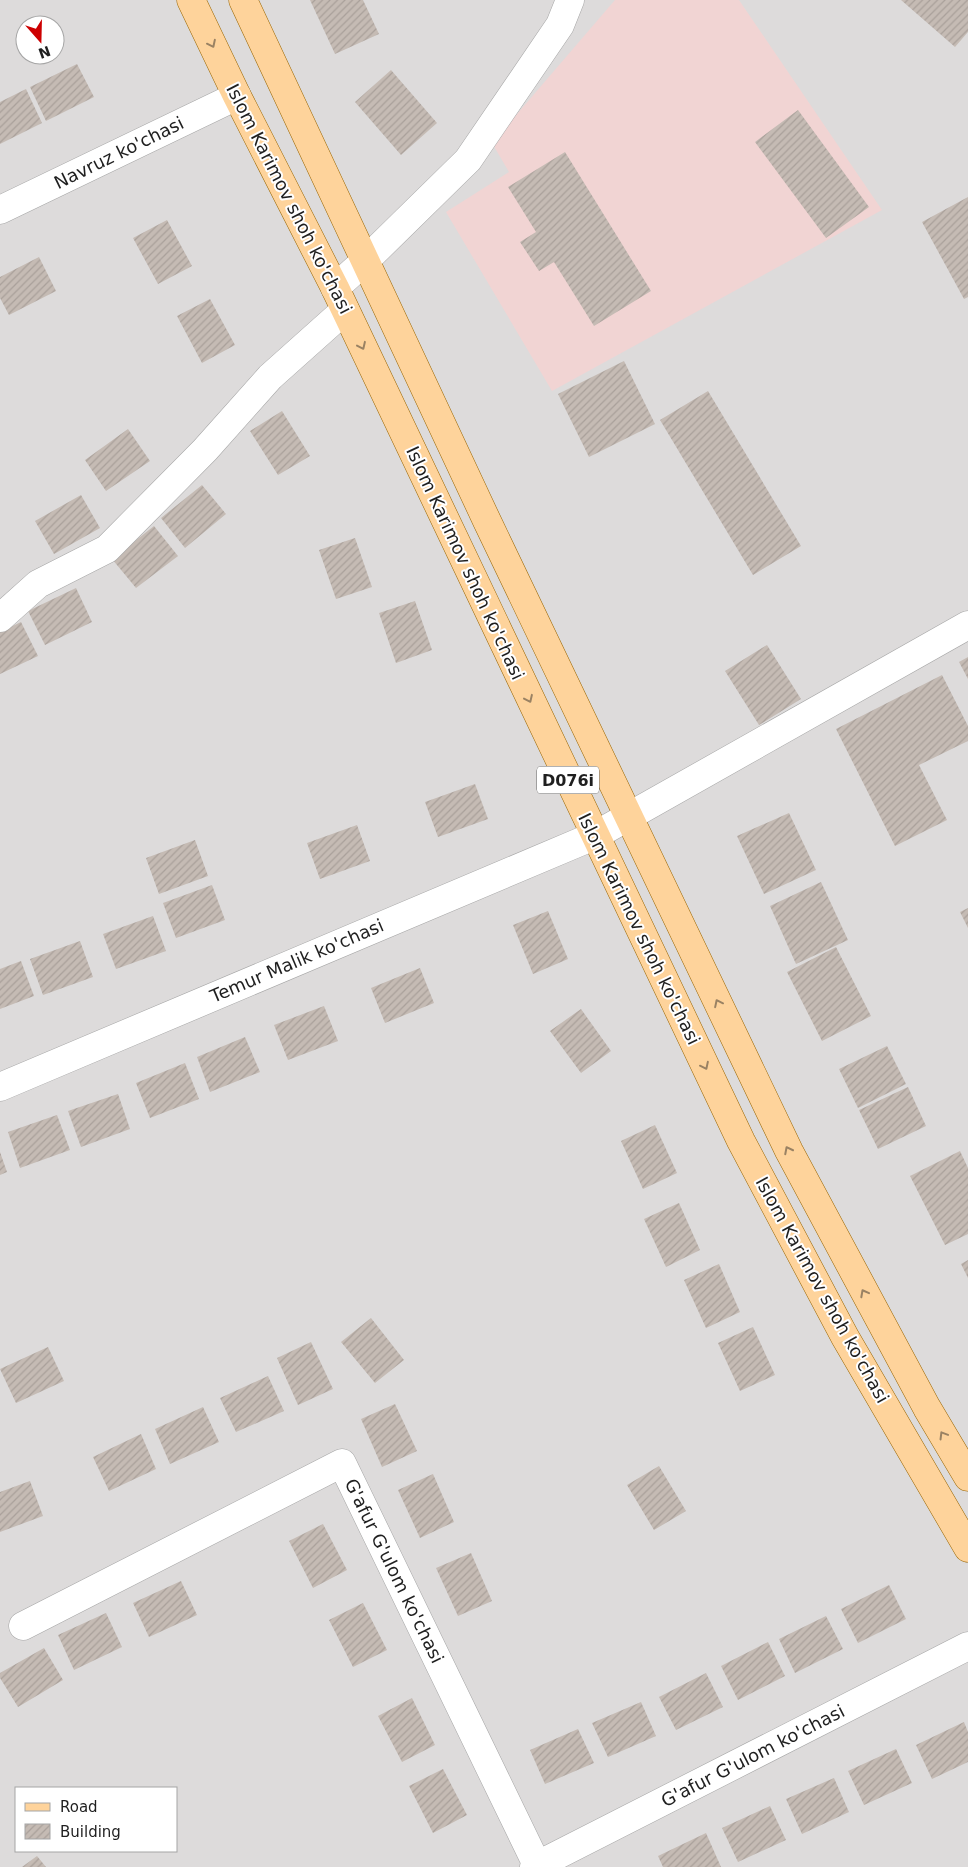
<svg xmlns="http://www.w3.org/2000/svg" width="968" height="1867" font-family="'DejaVu Sans',sans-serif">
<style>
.residential{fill:#dddbdb;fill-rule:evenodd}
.commercial{fill:#f1d4d3}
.building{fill:url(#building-hatch)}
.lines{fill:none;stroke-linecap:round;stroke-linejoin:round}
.street-casing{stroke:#a6a6a6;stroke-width:29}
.primary-casing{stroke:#996500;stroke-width:29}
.street{stroke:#fff;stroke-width:28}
.primary{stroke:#fed39b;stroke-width:28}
.oneway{stroke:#9a8263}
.labels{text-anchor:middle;stroke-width:4;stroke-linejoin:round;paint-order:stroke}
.shield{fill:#fff;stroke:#626262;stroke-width:1}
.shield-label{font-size:16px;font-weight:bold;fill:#1f1f1f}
.street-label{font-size:18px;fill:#1f1f1f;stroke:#fff}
</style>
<defs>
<pattern id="building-hatch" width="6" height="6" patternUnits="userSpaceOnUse" patternTransform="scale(1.25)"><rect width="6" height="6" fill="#c5bbb4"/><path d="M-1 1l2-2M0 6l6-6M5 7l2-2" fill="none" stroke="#a9a09a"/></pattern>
</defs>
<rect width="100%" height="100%" fill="#f0ece4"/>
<path class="residential" d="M 0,0 L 968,0 L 968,1867 L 0,1867 ZM 25,25 L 55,25 L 55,55 L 25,55 ZM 16,1788 L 176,1788 L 176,1851 L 16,1851 Z"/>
<path class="commercial" d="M 615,0 L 739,0 L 882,210 L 552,391 L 446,212 L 509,172 L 492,143 Z"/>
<path class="building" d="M 310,0 L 363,0 L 379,34 L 335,54 Z
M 901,0 L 968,0 L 968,32 L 955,47 Z
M 77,64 L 94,97 L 46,121 L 30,87 Z
M 391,70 L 437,123 L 401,155 L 355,102 Z
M 26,89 L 42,123 L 0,144 L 0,102 Z
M 798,110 L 869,207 L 826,238 L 755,142 Z
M 565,152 L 651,291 L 594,326 L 554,262 L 539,271 L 520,242 L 536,232 L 508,187 Z
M 968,197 L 968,297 L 964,299 L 922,222 Z
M 167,220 L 192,266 L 158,284 L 133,238 Z
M 39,257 L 56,291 L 9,315 L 0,298 L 0,277 Z
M 210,299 L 235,345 L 202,363 L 177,316 Z
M 624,361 L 655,424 L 589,457 L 558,394 Z
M 708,391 L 801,546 L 753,575 L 660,420 Z
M 282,411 L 310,456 L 278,475 L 250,431 Z
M 128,429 L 150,461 L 106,491 L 85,460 Z
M 202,485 L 226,514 L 185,548 L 161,518 Z
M 81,495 L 100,528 L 54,554 L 35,521 Z
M 154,526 L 178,556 L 136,588 L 112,559 Z
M 355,538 L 372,587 L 336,599 L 319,550 Z
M 76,588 L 92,622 L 45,645 L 28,611 Z
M 415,601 L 432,650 L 396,663 L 379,613 Z
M 21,622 L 38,656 L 0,674 L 0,632 Z
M 767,645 L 801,699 L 759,725 L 725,671 Z
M 968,657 L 968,679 L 959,662 Z
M 942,675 L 968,726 L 968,741 L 919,765 L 947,820 L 895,846 L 836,729 Z
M 475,784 L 488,819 L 438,837 L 425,802 Z
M 789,813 L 816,870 L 764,894 L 737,836 Z
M 357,825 L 370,861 L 320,879 L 307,843 Z
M 195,840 L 208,876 L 159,894 L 146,858 Z
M 821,882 L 848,940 L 796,964 L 770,906 Z
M 212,885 L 225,920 L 176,938 L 163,903 Z
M 968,908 L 968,928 L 960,912 Z
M 548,911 L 568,959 L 533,974 L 513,925 Z
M 153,916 L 166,951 L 116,969 L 103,934 Z
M 80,941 L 93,977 L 43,995 L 30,959 Z
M 836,947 L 871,1016 L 822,1041 L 787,972 Z
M 21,961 L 34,996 L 0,1009 L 0,969 Z
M 420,968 L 434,1003 L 385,1023 L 371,988 Z
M 324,1006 L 338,1041 L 288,1060 L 274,1025 Z
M 581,1009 L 611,1051 L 581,1073 L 550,1031 Z
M 245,1037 L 260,1072 L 210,1092 L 197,1057 Z
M 887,1046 L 906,1084 L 858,1108 L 839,1069 Z
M 185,1063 L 199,1099 L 150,1118 L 136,1083 Z
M 908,1087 L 926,1126 L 878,1149 L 859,1110 Z
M 118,1094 L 130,1129 L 81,1147 L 68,1111 Z
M 57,1115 L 70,1150 L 20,1168 L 8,1132 Z
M 655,1125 L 677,1173 L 643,1189 L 621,1141 Z
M 960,1151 L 968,1168 L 968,1234 L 945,1245 L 910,1176 Z
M 0,1152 L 7,1172 L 0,1175 Z
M 679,1203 L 700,1250 L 666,1267 L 644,1219 Z
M 968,1260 L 968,1278 L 961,1264 Z
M 719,1264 L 740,1312 L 706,1328 L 684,1280 Z
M 371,1318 L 404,1360 L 375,1383 L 341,1342 Z
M 753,1327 L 775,1375 L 740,1391 L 718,1343 Z
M 311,1342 L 333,1389 L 298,1405 L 277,1358 Z
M 48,1347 L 64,1381 L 16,1403 L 0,1369 Z
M 268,1376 L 284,1411 L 236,1432 L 220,1398 Z
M 395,1404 L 417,1451 L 382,1467 L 361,1419 Z
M 203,1407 L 219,1442 L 170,1464 L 155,1429 Z
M 141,1434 L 156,1469 L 109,1491 L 93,1457 Z
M 659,1466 L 686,1511 L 654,1530 L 627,1485 Z
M 433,1474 L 454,1522 L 420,1538 L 398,1490 Z
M 30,1481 L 43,1516 L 0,1532 L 0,1492 Z
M 323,1524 L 347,1570 L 313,1588 L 289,1541 Z
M 471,1553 L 492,1601 L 458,1616 L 436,1568 Z
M 181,1581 L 197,1615 L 149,1637 L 133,1603 Z
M 889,1585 L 906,1619 L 858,1643 L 841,1609 Z
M 363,1603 L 387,1650 L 353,1667 L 329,1620 Z
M 106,1613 L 122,1647 L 74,1670 L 58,1635 Z
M 826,1616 L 843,1649 L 795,1673 L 779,1639 Z
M 768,1642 L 785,1676 L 738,1700 L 721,1666 Z
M 44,1648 L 63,1680 L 18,1707 L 0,1678 L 0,1673 Z
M 706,1673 L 723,1707 L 676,1730 L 659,1697 Z
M 412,1698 L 435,1745 L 402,1762 L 378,1716 Z
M 641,1702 L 656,1736 L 608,1757 L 592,1723 Z
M 964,1722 L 968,1732 L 968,1762 L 932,1779 L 916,1745 Z
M 578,1729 L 594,1763 L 545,1784 L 530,1750 Z
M 896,1749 L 912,1783 L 864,1805 L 848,1771 Z
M 443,1769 L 467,1815 L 433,1833 L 409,1786 Z
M 834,1778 L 849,1812 L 802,1834 L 786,1799 Z
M 770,1806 L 786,1840 L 738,1862 L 722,1828 Z
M 706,1833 L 721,1867 L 663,1867 L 658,1856 Z
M 37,1856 L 46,1867 L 22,1867 Z"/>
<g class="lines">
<defs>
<path id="street" d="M 0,210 L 237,96
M 335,288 L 366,260 L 468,160 L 560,25 L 570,0
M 0,618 L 38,584 L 107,549 L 205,450 L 270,377 L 345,310
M 0,1087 L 594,836 L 968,625
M 23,1626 L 342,1463 L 538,1867
M 534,1867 L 968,1646"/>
<path id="primary" d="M 191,0 L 237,96 L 335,288 L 741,1141 L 845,1337 L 968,1548
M 243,0 L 487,521 L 789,1151 L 927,1408 L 968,1477"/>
</defs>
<use href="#street" class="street-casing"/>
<use href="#primary" class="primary-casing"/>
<use href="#street" class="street"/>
<use href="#primary" class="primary"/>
</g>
<defs><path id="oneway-chevron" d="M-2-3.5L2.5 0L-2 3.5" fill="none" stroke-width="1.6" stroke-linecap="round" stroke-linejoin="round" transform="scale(1.25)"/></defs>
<g class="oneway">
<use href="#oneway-chevron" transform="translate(212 44) rotate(64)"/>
<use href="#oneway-chevron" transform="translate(362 346) rotate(65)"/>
<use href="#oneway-chevron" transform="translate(529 699) rotate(65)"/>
<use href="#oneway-chevron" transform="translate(718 1003) rotate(-116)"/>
<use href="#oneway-chevron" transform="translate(705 1066) rotate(64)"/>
<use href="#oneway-chevron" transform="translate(788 1150) rotate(-117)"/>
<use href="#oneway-chevron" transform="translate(864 1293) rotate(-118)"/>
<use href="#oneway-chevron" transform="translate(943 1435) rotate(-121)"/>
</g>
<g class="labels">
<rect class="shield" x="537" y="766.5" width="62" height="27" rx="4"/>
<g class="shield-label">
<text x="568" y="786">D076i</text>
</g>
<g class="street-label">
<text transform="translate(119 153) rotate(-26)" y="6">Navruz ko'chasi</text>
<text transform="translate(289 199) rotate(63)" y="6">Islom Karimov shoh ko'chasi</text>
<text transform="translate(465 563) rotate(65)" y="6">Islom Karimov shoh ko'chasi</text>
<text transform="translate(639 929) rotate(64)" y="6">Islom Karimov shoh ko'chasi</text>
<text transform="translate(297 961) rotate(-23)" y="6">Temur Malik ko'chasi</text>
<text transform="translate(822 1290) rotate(61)" y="6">Islom Karimov shoh ko'chasi</text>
<text transform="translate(394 1571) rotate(64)" y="6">G'afur G'ulom ko'chasi</text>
<text transform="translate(753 1756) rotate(-27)" y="6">G'afur G'ulom ko'chasi</text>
</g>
</g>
<rect x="15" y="1787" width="162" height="65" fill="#ffffff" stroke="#a5a5a5"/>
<rect x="25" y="1803" width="25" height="8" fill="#fed39b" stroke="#a5a5a5"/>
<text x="60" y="1812" font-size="15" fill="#1f1f1f">Road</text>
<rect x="25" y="1824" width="25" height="15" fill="url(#building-hatch)" stroke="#a5a5a5"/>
<text x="60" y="1837" font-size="15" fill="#1f1f1f">Building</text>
<g transform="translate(40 40) rotate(160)"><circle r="24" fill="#ffffff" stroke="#a5a5a5"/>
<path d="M0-4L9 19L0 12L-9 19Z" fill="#cd0001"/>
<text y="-8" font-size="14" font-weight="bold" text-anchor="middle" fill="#1f1f1f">N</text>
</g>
</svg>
